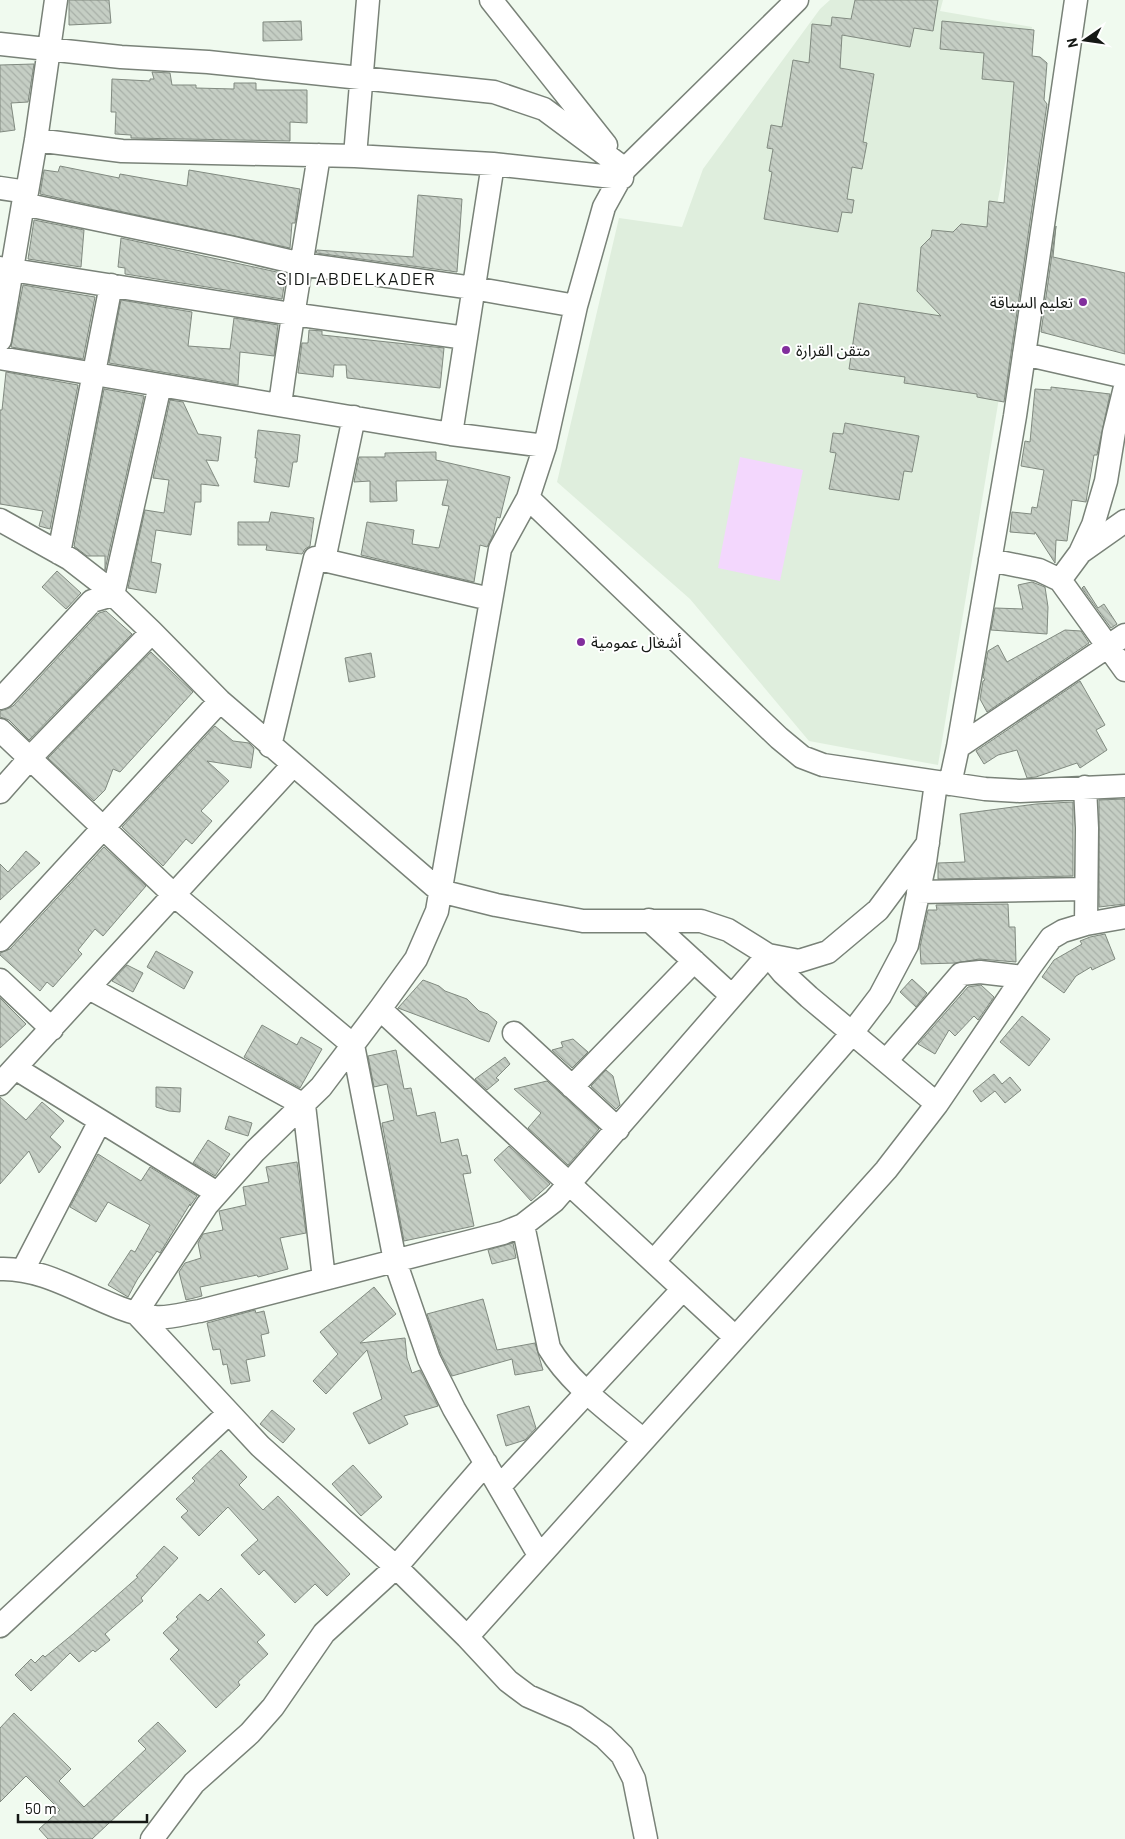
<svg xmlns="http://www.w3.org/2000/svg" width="1125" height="1839" font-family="Barlow,'Noto Sans Arabic',sans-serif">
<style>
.built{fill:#dfeedd}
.pitch{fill:#f3d7fd}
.building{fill:url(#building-back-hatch);stroke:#818a80}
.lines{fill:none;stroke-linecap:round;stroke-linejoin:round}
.minor-casing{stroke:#798278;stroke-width:25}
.minor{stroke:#fff;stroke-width:22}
.poi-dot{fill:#822e9d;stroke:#fff;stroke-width:2}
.labels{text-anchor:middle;stroke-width:4;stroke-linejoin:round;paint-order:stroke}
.poi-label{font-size:16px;fill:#151815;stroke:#fff;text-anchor:start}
.neighbourhood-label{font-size:18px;letter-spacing:1px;fill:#151815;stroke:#fff}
</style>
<defs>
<pattern id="building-back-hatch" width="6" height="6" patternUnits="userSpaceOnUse" patternTransform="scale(1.25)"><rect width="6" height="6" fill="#c5cec4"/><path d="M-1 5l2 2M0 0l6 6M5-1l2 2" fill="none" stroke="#a8b0a8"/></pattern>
</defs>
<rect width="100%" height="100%" fill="#f0faef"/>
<path class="built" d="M 830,0 L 943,0 L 940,11 L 1032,27 L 978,301 L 993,306 L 976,394 L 999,398 L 938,765 L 809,741 L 690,599 L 557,482 L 619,218 L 682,227 L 703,169 L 820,9 Z"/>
<path class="pitch" d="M 740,457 L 803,470 L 780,581 L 718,568 Z"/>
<path class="building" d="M 69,0 L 109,0 L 111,23 L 69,25 Z
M 855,0 L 938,0 L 933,31 L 914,28 L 910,47 L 842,35 L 840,68 L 874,74 L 863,142 L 867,143 L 862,169 L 852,167 L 847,199 L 854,200 L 852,213 L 842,212 L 838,232 L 764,219 L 772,172 L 769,171 L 773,149 L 767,148 L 771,125 L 782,127 L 793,60 L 809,63 L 812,24 L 831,26 L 832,17 L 851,19 Z
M 301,21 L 302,40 L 263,41 L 263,22 Z
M 942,21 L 1034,30 L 1032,56 L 1040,57 L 1047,63 L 1044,100 L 1047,104 L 1004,402 L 977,397 L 977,394 L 904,383 L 905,377 L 849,369 L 859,303 L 941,316 L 917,291 L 921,247 L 931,237 L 932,230 L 953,232 L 961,224 L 987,227 L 989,201 L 1004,203 L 1014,82 L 982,79 L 984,53 L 940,49 Z
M 34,64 L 28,102 L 11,103 L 15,130 L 0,132 L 0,65 Z
M 152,72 L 170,73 L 172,85 L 196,85 L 196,88 L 234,89 L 234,83 L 256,83 L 256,90 L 307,90 L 307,123 L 290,122 L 290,141 L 131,138 L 131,135 L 115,134 L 116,112 L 111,112 L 112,79 L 150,81 L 150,79 L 154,79 Z
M 60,166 L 119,178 L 120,174 L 187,186 L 189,170 L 300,189 L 295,223 L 292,223 L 290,248 L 40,194 L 44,170 L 58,172 Z
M 418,195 L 462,199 L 457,272 L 316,253 L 317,250 L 413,257 Z
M 34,220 L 84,230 L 81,267 L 28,259 Z
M 1056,226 L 1053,257 L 1125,273 L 1125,354 L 1041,332 Z
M 121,238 L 286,274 L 282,299 L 125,274 L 125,268 L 118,267 Z
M 23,285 L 95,297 L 83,359 L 11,347 Z
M 121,300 L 192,312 L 188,346 L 230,349 L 234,318 L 278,325 L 274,356 L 240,352 L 238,385 L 109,363 Z
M 309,330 L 322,331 L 322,335 L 444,348 L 440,388 L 347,378 L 346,365 L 334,365 L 333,377 L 298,373 L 302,343 L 308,343 Z
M 6,372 L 78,385 L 50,529 L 39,526 L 43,511 L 0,504 L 0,410 L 2,410 Z
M 1051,387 L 1110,394 L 1097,455 L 1094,455 L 1086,502 L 1072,500 L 1067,541 L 1056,540 L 1055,563 L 1035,532 L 1035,534 L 1010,532 L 1012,512 L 1031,514 L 1032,507 L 1037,508 L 1044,470 L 1021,466 L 1025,441 L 1030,442 L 1035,389 L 1051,390 Z
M 104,389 L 144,396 L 105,570 L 105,556 L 87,556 L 74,546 Z
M 170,400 L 183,402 L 198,434 L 221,437 L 218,461 L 206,460 L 219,486 L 201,484 L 201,502 L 195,502 L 191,535 L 156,530 L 151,562 L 161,564 L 156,593 L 128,588 L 145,510 L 164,513 L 169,480 L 153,478 Z
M 845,423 L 919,436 L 912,472 L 904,471 L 899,500 L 829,489 L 836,453 L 830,452 L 833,433 L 843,434 Z
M 258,430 L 300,435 L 297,462 L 293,462 L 289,487 L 254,482 L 257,458 L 255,458 Z
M 436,452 L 436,460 L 510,477 L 500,518 L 497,517 L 493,535 L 487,547 L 480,545 L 474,582 L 361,555 L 367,522 L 414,530 L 412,544 L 439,548 L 449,506 L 442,505 L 448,480 L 396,481 L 397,501 L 370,502 L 370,481 L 354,482 L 359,457 L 385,457 L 385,453 Z
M 271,512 L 314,518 L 310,546 L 305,549 L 302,554 L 266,550 L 267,545 L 238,545 L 238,522 L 269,522 Z
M 57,571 L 81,593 L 66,609 L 42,587 Z
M 1032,582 L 1045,587 L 1048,607 L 1047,634 L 991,630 L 995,608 L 1023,609 L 1018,585 Z
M 1084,586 L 1098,608 L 1104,604 L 1117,624 L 1111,628 L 1082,588 Z
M 106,611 L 132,634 L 29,740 L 9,720 L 0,717 L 0,711 L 7,709 L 13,706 L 99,613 Z
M 1065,630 L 1081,631 L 1089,643 L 987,712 L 980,699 L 983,681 L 985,680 L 983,677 L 988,651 L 998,645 L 1007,662 Z
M 151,652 L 193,692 L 120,772 L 113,769 L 105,790 L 94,801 L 48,758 Z
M 371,653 L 375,677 L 349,682 L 345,658 Z
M 1080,681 L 1105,725 L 1096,730 L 1107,750 L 1080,768 L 1077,763 L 1036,777 L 1027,778 L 1017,750 L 998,755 L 984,764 L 976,751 Z
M 215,726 L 233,741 L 249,743 L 254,748 L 251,768 L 207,761 L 229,781 L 201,811 L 212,821 L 192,844 L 186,839 L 163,866 L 122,827 Z
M 1125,799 L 1125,904 L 1099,907 L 1099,800 Z
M 1073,802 L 1073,876 L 938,879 L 938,863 L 965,862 L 960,814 L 1036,804 Z
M 104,847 L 146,886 L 103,936 L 95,929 L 78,950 L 82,954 L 53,987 L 47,982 L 40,991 L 0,955 L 0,953 L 10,949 Z
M 26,851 L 40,863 L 0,900 L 0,864 L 8,872 Z
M 1008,904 L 1009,927 L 1015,927 L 1016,962 L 979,959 L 956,963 L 921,964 L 920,947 L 928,910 L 937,910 L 936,905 Z
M 1105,934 L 1115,959 L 1092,970 L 1091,967 L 1076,976 L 1064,993 L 1042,977 L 1054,960 L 1082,944 L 1080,941 L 1090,937 Z
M 156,951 L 193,972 L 184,989 L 147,967 Z
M 127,965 L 143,973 L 133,992 L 112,981 Z
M 912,979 L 927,993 L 916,1007 L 900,992 Z
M 423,980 L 439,986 L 445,991 L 467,999 L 479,1011 L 488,1014 L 497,1022 L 489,1042 L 398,1008 Z
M 981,985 L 994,997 L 978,1020 L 974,1016 L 955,1036 L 949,1030 L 935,1054 L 918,1044 L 968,987 Z
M 0,998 L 26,1024 L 0,1048 Z
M 1022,1016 L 1050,1039 L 1029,1066 L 1000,1042 Z
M 262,1025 L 297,1045 L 301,1037 L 322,1049 L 300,1088 L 244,1057 Z
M 573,1039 L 588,1052 L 572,1068 L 552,1050 L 563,1047 L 561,1042 Z
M 396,1050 L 404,1089 L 411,1088 L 417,1116 L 435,1112 L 441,1143 L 458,1139 L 462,1156 L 467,1155 L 471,1173 L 463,1174 L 474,1226 L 404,1241 L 382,1123 L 394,1120 L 387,1084 L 374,1087 L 368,1056 Z
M 505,1057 L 510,1064 L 496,1078 L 499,1080 L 487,1090 L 475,1079 Z
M 606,1070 L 613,1076 L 620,1105 L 616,1109 L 591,1086 Z
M 994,1074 L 1002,1084 L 1010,1077 L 1021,1090 L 1005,1103 L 995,1091 L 981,1102 L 973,1091 Z
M 547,1081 L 599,1129 L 568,1165 L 528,1128 L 541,1113 L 514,1089 Z
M 156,1087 L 181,1088 L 180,1112 L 169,1111 L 156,1107 Z
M 0,1097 L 26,1120 L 42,1102 L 64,1121 L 50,1137 L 61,1147 L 39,1173 L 29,1151 L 0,1184 Z
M 229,1116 L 252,1123 L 248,1136 L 225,1129 Z
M 208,1140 L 230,1154 L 215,1176 L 193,1163 Z
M 509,1146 L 550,1184 L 531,1201 L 494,1160 Z
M 98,1154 L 141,1181 L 150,1167 L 197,1196 L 190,1206 L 190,1204 L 160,1253 L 157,1251 L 137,1280 L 128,1297 L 108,1285 L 131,1250 L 135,1252 L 150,1225 L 108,1202 L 96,1222 L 70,1207 Z
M 297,1162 L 306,1233 L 280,1238 L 288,1269 L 258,1277 L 257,1275 L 200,1287 L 202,1296 L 186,1300 L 179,1272 L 185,1263 L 201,1258 L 198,1243 L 203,1234 L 223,1230 L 219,1211 L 246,1205 L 243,1187 L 269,1182 L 266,1167 Z
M 513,1243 L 516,1258 L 492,1264 L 488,1250 Z
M 374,1287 L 396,1314 L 360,1343 L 405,1338 L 407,1358 L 412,1373 L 420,1370 L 438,1406 L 404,1416 L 408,1424 L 369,1444 L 353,1413 L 382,1399 L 367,1350 L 326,1394 L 313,1381 L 338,1354 L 320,1332 Z
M 483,1299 L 497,1350 L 535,1343 L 543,1370 L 515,1375 L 512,1359 L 452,1376 L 441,1354 L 427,1314 Z
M 255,1310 L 256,1313 L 264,1311 L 269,1333 L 261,1335 L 265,1356 L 246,1360 L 250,1381 L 231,1384 L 227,1364 L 223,1365 L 220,1349 L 213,1350 L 207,1323 Z
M 529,1406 L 536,1428 L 525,1440 L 506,1446 L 497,1415 Z
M 272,1410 L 295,1429 L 283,1443 L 260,1424 Z
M 221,1450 L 247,1477 L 239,1485 L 263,1510 L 278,1496 L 350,1574 L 327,1596 L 315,1584 L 295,1603 L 264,1570 L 259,1575 L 241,1555 L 258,1540 L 228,1507 L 199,1536 L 181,1517 L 188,1511 L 176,1499 L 195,1481 L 192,1478 Z
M 353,1465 L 382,1497 L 361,1516 L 332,1484 Z
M 164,1546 L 178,1558 L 141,1598 L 143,1601 L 105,1634 L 110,1640 L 95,1652 L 93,1650 L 79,1662 L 70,1653 L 31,1691 L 15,1675 L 31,1659 L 35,1663 L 43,1655 L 45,1657 L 73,1634 L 138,1577 L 136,1576 Z
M 221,1588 L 265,1635 L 257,1642 L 268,1654 L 238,1682 L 240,1685 L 216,1708 L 170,1659 L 179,1650 L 163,1633 L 178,1619 L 176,1617 L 200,1594 L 208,1601 Z
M 14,1713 L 71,1769 L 59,1781 L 84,1807 L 146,1749 L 138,1741 L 158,1722 L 186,1751 L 92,1839 L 48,1839 L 39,1829 L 60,1810 L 26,1776 L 0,1802 L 0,1728 Z"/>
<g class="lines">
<defs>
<path id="minor" d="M 491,0 L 606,145
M 0,44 L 121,57 L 208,62 L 494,92 L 544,109 L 625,169
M 36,140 L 122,151 L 355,156 L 493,164 L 622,178
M 355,156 L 368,0
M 0,188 L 27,192 L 36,140 L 56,0
M 0,268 L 292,314 L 466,338
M 0,340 L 23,204 L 229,247 L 302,264 L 473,288 L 576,306
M 1024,354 L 1125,377
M 0,358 L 451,434 L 545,446
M 280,405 C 291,321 306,238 319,155
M 451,434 L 493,164
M 528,498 L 779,738 L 802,757 L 823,765 L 985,789 L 1020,791 L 1125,786
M 0,520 L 70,559 L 101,583 L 152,632 L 220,701 L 440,891 L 496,905 L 583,921 L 701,921 L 728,930 L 768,955 L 799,961 L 828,952 L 878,910 L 928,843
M 1081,552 L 1125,521
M 59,553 L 111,285
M 324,560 L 354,417
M 990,560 L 1039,570 L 1060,580 L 1125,670
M 1060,580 L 1080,553 L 1093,525 L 1106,481 L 1114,432 L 1125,387
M 0,698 L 3,697 L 92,601 L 113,595 L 160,385
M 0,730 L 174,895 L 353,1045 L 395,1261 L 429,1359 L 454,1409 L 539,1555
M 270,746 L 315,558 L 490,599
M 958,747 L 1125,635
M 950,784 L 958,747 L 1015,416 L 1076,0
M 1085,787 L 1087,828 L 1086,924
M 0,792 L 30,758 L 152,632
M 918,892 L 1086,889
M 649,920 L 732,996
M 0,940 L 220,701
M 0,980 L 52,1029
M 89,988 L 304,1105 L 324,1279
M 380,1009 L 735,1337
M 514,1033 L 618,1129
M 886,1061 L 961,974 L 980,972 L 1023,977
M 15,1068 L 217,1193
M 0,1084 L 293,765
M 572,1087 L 694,961
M 523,1225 L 549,1348 C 571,1385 611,1412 643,1440
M 654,1261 L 848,1038 L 880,996 L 907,945 L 925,862 L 936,783
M 0,1269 C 54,1267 102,1310 154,1317 C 168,1319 186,1313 200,1311 L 503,1233 L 523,1225 L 554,1201 L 768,955 L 783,973 L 809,997 L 937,1104
M 23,1270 L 100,1121
M 500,1486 L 683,1289
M 0,1626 L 229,1413
M 467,1637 L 886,1170 L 937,1104 L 1030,967 L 1051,938 L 1063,931 L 1086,924 L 1125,917
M 152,1839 L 194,1783 L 250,1733 L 273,1707 L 324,1633 L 396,1567 L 486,1463
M 646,1839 L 634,1779 L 622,1755 L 604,1737 L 576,1717 L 528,1696 L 508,1681 L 467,1637 L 396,1567 L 260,1446 L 136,1313 L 207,1205 L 255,1151 L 321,1087 L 380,1009 L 416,959 L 437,911 L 500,549 L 528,498 L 545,446 L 576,306 L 604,207 L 625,169 L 797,0"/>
</defs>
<use href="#minor" class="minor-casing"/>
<use href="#minor" class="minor"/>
</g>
<g class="poi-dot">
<circle cx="1083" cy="302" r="5"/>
<circle cx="786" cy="350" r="5"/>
<circle cx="581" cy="642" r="5"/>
</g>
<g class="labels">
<g class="poi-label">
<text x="1073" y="308" text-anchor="end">تعليم السياقة</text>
<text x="796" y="356">متقن القرارة</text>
<text x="591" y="648">أشغال عمومية</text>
</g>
<g class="neighbourhood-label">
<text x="356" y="285">SIDI ABDELKADER</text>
</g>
</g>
<g transform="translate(1085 40) rotate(257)" stroke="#ffffff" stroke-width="4" paint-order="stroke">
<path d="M0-4L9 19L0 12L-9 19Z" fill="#151815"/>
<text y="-8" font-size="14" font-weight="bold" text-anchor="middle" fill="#151815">N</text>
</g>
<path d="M18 1814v8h129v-8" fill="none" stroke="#151815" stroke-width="2.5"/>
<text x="25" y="1814" font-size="15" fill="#151815" stroke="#ffffff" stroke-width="4" paint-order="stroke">50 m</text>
</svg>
